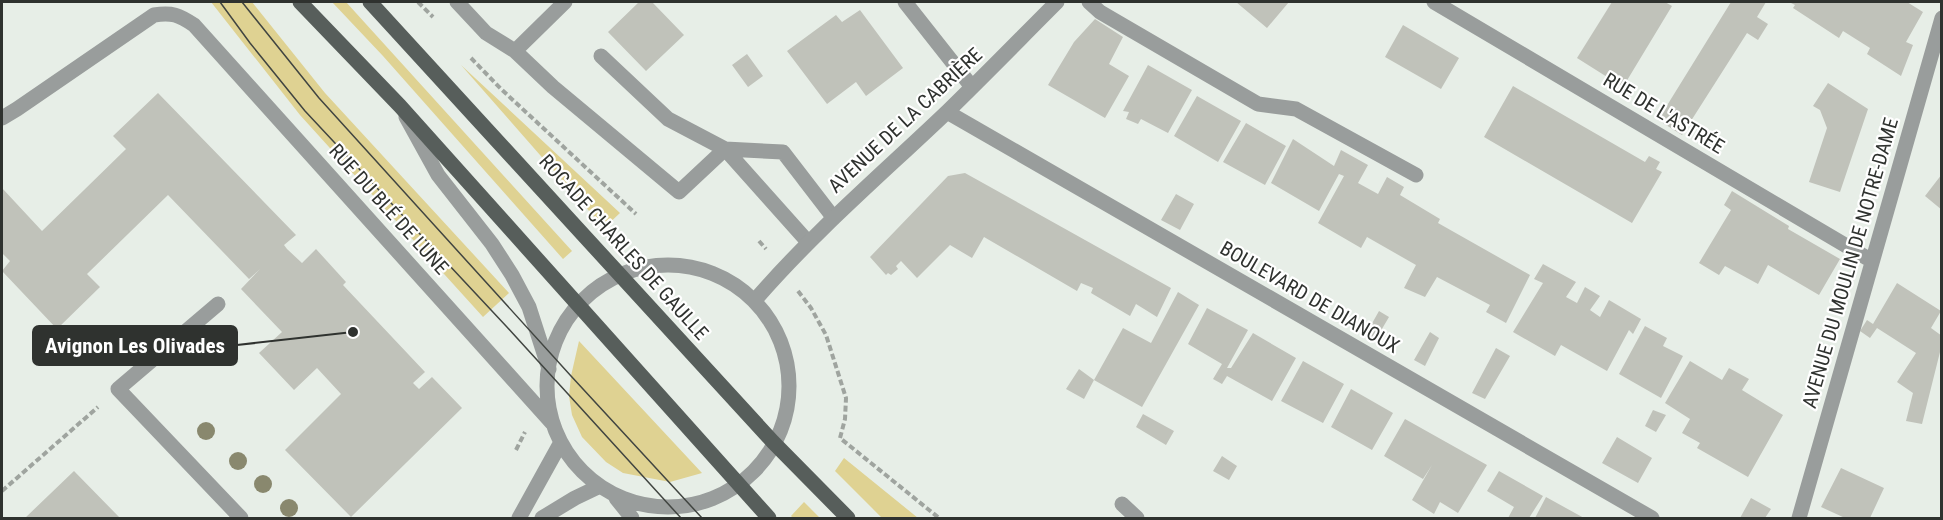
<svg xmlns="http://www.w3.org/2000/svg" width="1943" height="520" font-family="'Roboto Condensed',sans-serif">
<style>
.green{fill:#dfd292}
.building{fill:#c0c2ba}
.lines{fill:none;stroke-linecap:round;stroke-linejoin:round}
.path{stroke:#9fa49f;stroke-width:4;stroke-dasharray:6 3;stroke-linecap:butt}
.lane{stroke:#999d9c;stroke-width:15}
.street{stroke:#999d9c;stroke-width:15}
.primary{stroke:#575e5b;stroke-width:15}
.tram{stroke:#414541;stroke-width:1.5}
.tree{fill:#89886e}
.labels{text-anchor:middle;stroke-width:4.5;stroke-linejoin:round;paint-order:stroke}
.street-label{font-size:20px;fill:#2f322f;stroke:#fff}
.leader{fill:none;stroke:#2f322f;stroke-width:2}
.callout-dot{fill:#2f322f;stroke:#fff;stroke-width:2}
.callout{fill:#2f322f;stroke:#2f322f;stroke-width:2}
.callout-label{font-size:21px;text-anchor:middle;font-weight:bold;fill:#fff}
</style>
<rect width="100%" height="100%" fill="#e7eee7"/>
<path class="green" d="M 211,2 L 252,2 L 325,93 L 509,293 L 483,317 L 300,115 Z
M 332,2 L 346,2 L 572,251 L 563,259 L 383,56 Z
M 461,65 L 620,213 L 604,228 Z
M 579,341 L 702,473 L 670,482 L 623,473 L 606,462 L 582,437 L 572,415 L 569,396 L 571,376 Z
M 844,458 L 918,518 L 882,518 L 835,471 Z
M 804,502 L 820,518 L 793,518 L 791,516 Z"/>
<path class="building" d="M 639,2 L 652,2 L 684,35 L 646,71 L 608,32 Z
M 1236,2 L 1289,2 L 1267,28 Z
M 1612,2 L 1665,2 L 1672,6 L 1623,87 L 1577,58 Z
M 1731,2 L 1766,2 L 1757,17 L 1768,24 L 1758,40 L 1747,33 L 1682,135 L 1658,120 Z
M 1789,2 L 1907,2 L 1923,12 L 1906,42 L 1913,45 L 1901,76 L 1867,54 L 1870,48 L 1843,31 L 1839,38 L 1793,8 L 1795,5 Z
M 860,10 L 903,68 L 866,96 L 856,82 L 827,104 L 787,51 L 836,15 L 842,22 Z
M 1095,19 L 1123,37 L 1109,64 L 1129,76 L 1105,118 L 1048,85 L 1074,42 Z
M 1403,25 L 1459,58 L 1441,89 L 1385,57 Z
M 747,54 L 763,76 L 748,87 L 732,65 Z
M 1148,65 L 1192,90 L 1168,133 L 1141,119 L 1138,124 L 1126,119 L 1129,112 L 1123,111 Z
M 1828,83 L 1868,109 L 1840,192 L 1809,182 L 1827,128 L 1820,110 L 1813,106 Z
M 1513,86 L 1645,162 L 1649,156 L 1660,162 L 1656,169 L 1662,172 L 1632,223 L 1484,137 Z
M 158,93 L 296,235 L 284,245 L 287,249 L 302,263 L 316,249 L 346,282 L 343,285 L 425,372 L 413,383 L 419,389 L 432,377 L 462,408 L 351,517 L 285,450 L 341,394 L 317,368 L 294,390 L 259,353 L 282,332 L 241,289 L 260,269 L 249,279 L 168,195 L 87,274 L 100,287 L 57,329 L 2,271 L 10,261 L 2,253 L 2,188 L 42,231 L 126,149 L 113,136 Z
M 1197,96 L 1241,121 L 1218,162 L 1174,136 Z
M 1246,123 L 1286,146 L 1265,185 L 1223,162 Z
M 1293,139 L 1334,166 L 1341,150 L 1368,165 L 1358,183 L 1378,194 L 1387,177 L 1404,187 L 1400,195 L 1440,219 L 1438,223 L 1530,275 L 1506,323 L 1486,312 L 1490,305 L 1437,277 L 1425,297 L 1404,288 L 1416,265 L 1367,237 L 1361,248 L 1318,223 L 1344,176 L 1339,174 L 1319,211 L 1271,183 Z
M 965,173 L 1171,288 L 1157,317 L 1136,304 L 1130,316 L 1091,293 L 1093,288 L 1081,283 L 1077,291 L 984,237 L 972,258 L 950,245 L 917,278 L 901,261 L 896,266 L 898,269 L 891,275 L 888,273 L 886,275 L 870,257 L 948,176 Z
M 1942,174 L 1942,210 L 1925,196 Z
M 1732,191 L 1789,226 L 1788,229 L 1840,259 L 1819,295 L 1768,265 L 1758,284 L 1725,266 L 1719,275 L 1699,263 L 1731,210 L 1724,205 Z
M 1176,194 L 1194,204 L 1180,230 L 1161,220 Z
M 1543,264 L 1576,282 L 1566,297 L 1577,303 L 1585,287 L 1600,296 L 1590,310 L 1600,317 L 1609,300 L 1641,319 L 1633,334 L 1629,330 L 1607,371 L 1561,345 L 1555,356 L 1513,332 L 1543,283 L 1534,279 Z
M 1897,283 L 1941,311 L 1931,328 L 1942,336 L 1942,344 L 1922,424 L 1906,421 L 1913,393 L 1897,382 L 1916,353 L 1877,328 L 1870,338 L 1860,331 L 1867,320 L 1873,324 Z
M 1178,292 L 1199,305 L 1142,407 L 1094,380 L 1123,328 L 1151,343 Z
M 1207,308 L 1248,330 L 1227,368 L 1231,368 L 1253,333 L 1296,358 L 1272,401 L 1227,376 L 1222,384 L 1213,379 L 1222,364 L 1188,344 Z
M 1379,311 L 1389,317 L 1376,339 L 1366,334 Z
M 1645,326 L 1667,338 L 1663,346 L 1683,356 L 1661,398 L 1619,374 Z
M 1430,332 L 1439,338 L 1425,366 L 1414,360 Z
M 1496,348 L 1510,356 L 1485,399 L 1472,393 Z
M 1303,361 L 1344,384 L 1323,423 L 1281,401 Z
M 1690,361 L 1722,380 L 1729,368 L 1749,379 L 1742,390 L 1783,415 L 1748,477 L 1697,448 L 1700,443 L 1682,433 L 1690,419 L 1665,403 Z
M 1079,369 L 1094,380 L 1084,399 L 1066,389 Z
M 1351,389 L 1393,413 L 1372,450 L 1331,427 Z
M 1653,410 L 1666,415 L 1656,432 L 1645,426 Z
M 1143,414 L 1174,431 L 1166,445 L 1136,427 Z
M 1405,419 L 1487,465 L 1458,513 L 1440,502 L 1434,514 L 1412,500 L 1432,465 L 1423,479 L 1384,456 Z
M 1617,437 L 1652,458 L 1638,483 L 1602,463 Z
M 1222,456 L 1237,466 L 1229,480 L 1213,471 Z
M 1841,468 L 1884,488 L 1870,518 L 1845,518 L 1821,507 Z
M 74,471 L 120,518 L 25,518 Z
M 1499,471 L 1543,496 L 1529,518 L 1508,518 L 1514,507 L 1487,491 Z
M 1546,497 L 1584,518 L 1535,518 Z
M 1751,498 L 1771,509 L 1765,518 L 1740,518 Z"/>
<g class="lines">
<path class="path" d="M 418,2 L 433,17
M 471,58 L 501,89 L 636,214
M 759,241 L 766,249
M 798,291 L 811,308 L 826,335 L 846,398 L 845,419 L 840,438 L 939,518
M 516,450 L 525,432
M 2,491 L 98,407"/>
<path class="lane" d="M 457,2 L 486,33 L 515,51 L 553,87 L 679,192 L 725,149 L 783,152 L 833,217
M 1089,2 L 1100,12 L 1258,104 L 1296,109 L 1416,175
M 515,51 L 565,2
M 601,56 L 668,119 L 725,149 L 808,242
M 1122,504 L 1137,518"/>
<path class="street" d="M 905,2 L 972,87
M 1434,2 L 1872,261
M 947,112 L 1652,518
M 406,117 L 438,175 L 492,244 L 512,275 L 529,307 L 549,369
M 2,118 L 17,109 L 154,15 C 172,12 179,15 194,25 L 552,423
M547 386a121 121 0 1 1 242 0a121 121 0 1 1-242 0Z
M 756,299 C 815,231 883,173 948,111 C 985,75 1021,38 1057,2
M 218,304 L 118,389 L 241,518
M 616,498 L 632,518
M 519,518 L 560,444
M 542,518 L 575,498 L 598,487
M 1799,518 L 1942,18"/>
<path class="primary" d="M 300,2 L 400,106 L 769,518
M 370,2 L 773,442 L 848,518"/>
<path class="tram" d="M 220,2 L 250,43 L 305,111 L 506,326 L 681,518
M 242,2 L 319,98 L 571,376 L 702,518"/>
</g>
<g class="tree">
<circle cx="206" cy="431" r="9"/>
<circle cx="238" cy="461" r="9"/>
<circle cx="263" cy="484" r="9"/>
<circle cx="289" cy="508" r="9"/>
</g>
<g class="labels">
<g class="street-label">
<text transform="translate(1664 113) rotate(31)" y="7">RUE DE L'ASTRÉE</text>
<text transform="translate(905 120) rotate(-43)" y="7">AVENUE DE LA CABRIÈRE</text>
<text transform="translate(389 209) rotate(48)" y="7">RUE DU BLÉ DE LUNE</text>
<text transform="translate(624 247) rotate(48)" y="7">ROCADE CHARLES DE GAULLE</text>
<text transform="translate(1850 263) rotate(-74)" y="7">AVENUE DU MOULIN DE NOTRE-DAME</text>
<text transform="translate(1310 297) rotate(30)" y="7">BOULEVARD DE DIANOUX</text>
</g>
</g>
<path class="leader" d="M353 332L237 345"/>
<circle class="callout-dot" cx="353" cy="332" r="6"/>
<rect class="callout" x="33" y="326" width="204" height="39" rx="6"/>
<g class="callout-label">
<text x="135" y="353">Avignon Les Olivades</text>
</g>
<rect width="1943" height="520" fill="none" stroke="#2f322f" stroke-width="6"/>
</svg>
